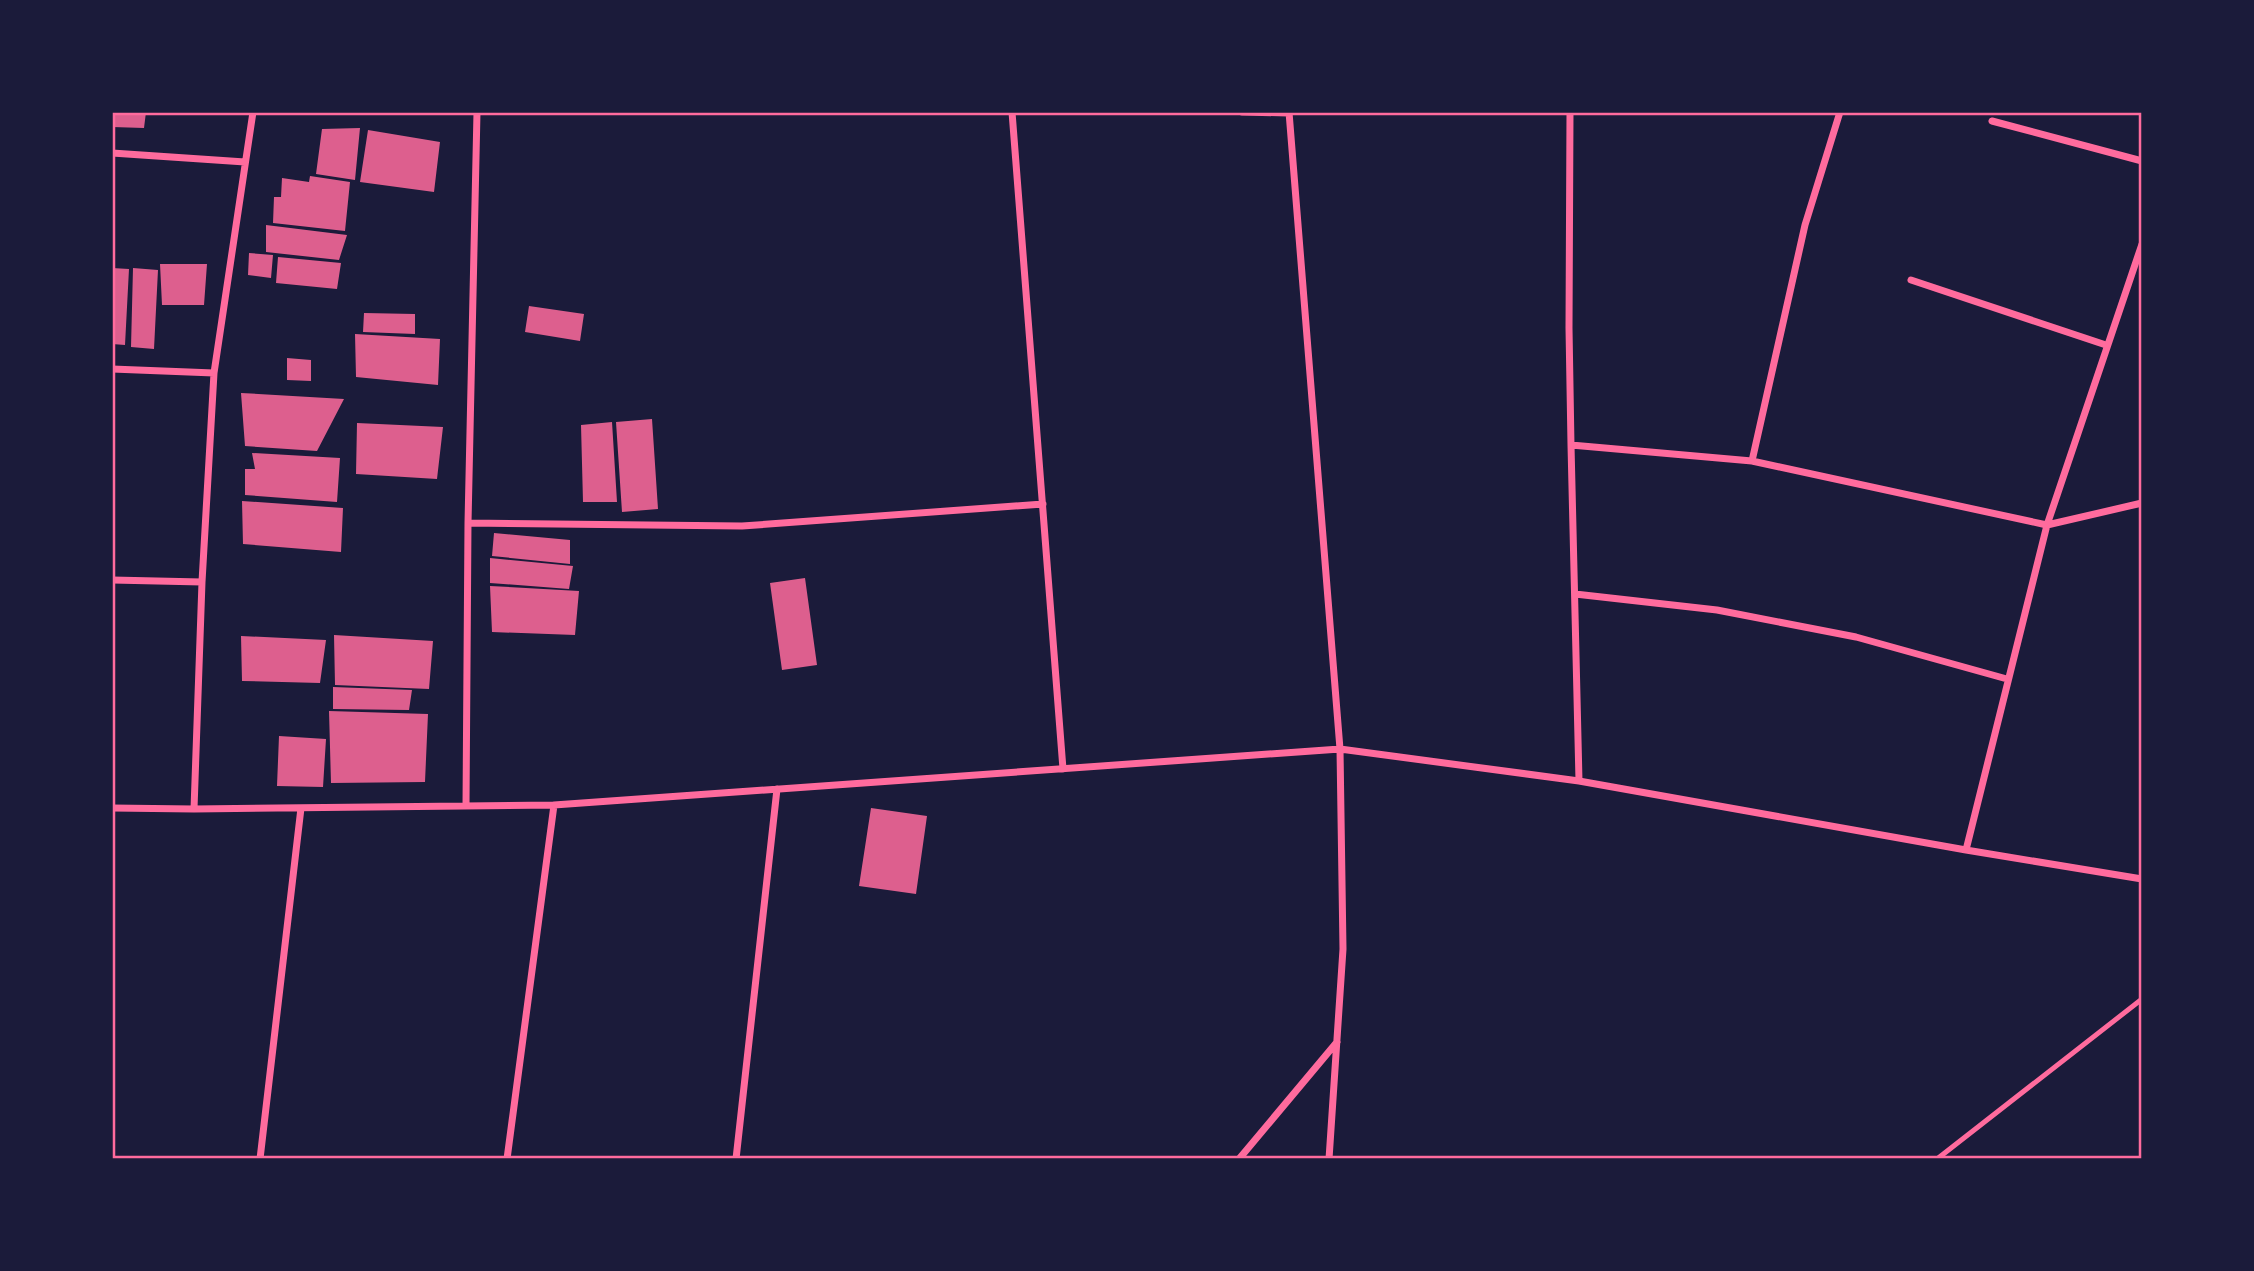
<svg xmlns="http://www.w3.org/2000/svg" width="2254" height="1271" font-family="'Roboto Condensed',sans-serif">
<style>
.building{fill:#dd5f8e}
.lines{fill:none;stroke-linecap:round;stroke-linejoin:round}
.service{stroke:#ff6b9d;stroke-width:5}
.minor{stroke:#ff6b9d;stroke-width:7}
.neatline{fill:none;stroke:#ff6b9d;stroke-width:2.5}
</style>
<rect width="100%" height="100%" fill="#1b1b3a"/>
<path class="building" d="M 112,112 L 146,112 L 144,128 L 112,127 Z
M 360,128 L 355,180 L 316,174 L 322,129 Z
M 368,130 L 440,142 L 434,192 L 360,182 Z
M 310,176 L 350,182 L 345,231 L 273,223 L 274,197 L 281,197 L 282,178 L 309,182 Z
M 266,225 L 347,235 L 339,260 L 266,252 Z
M 249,253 L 273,255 L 271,278 L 248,275 Z
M 278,257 L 341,263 L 337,289 L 276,283 Z
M 160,264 L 207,264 L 204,305 L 162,305 Z
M 112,268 L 129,269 L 125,345 L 112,344 Z
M 133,268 L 158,270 L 154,349 L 131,347 Z
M 529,306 L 584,314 L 580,341 L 525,332 Z
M 364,313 L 415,314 L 415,334 L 363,332 Z
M 355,334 L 440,339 L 438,385 L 356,377 Z
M 287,358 L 311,360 L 311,381 L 287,380 Z
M 241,393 L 344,399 L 317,451 L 245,446 Z
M 652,419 L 658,509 L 622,512 L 616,422 Z
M 612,422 L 617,502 L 583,502 L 581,425 Z
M 357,423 L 443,427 L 437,479 L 356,474 Z
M 252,453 L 340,458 L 337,502 L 245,495 L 245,469 L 255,469 Z
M 242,501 L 343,508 L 341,552 L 243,544 Z
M 494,533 L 570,540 L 570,564 L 492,556 Z
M 490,558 L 573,566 L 569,589 L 490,583 Z
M 805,578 L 817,665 L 782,670 L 770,583 Z
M 490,586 L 579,591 L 575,635 L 492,632 Z
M 334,635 L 433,641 L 429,689 L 335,685 Z
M 241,636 L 326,640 L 320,683 L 242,681 Z
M 333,687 L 412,690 L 409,710 L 333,709 Z
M 329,711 L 428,714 L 425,782 L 331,783 Z
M 279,736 L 326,739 L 323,787 L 277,786 Z
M 871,808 L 927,816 L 916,894 L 859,886 Z"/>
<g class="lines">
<path class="service" d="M 1937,1159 L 2142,999"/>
<path class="minor" d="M 253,112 L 214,373 L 202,582 L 194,809 L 554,805 L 507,1159
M 1012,112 L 1063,769
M 1242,112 L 1289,113
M 1289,112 L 1340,749 L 1579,781
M 1570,112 L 1569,328 L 1571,445
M 1992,121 L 2142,161
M 112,153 L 245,162
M 1911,280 L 2106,345
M 112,369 L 214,373
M 1571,445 L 1752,461 L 2047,525 L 1966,850 L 1579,781 Z
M 1752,461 L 1805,225 L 1840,112
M 468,523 L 742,526 L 1043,504
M 2047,525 L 2142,244
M 2047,525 L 2142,503
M 112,580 L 202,582
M 1575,594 L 1717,610 L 1856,637 L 2007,679
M 554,805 L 1340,749 L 1343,949 L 1329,1159
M 466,806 L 468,523 L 477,112
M 112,808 L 194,809
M 1966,850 L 2142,879
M 260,1159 L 301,808
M 736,1159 L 777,789
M 1239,1159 L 1337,1042"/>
</g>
<rect width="2254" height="1271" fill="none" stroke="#1b1b3a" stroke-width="228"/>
<rect x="114" y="114" width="2026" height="1043" class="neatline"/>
</svg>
